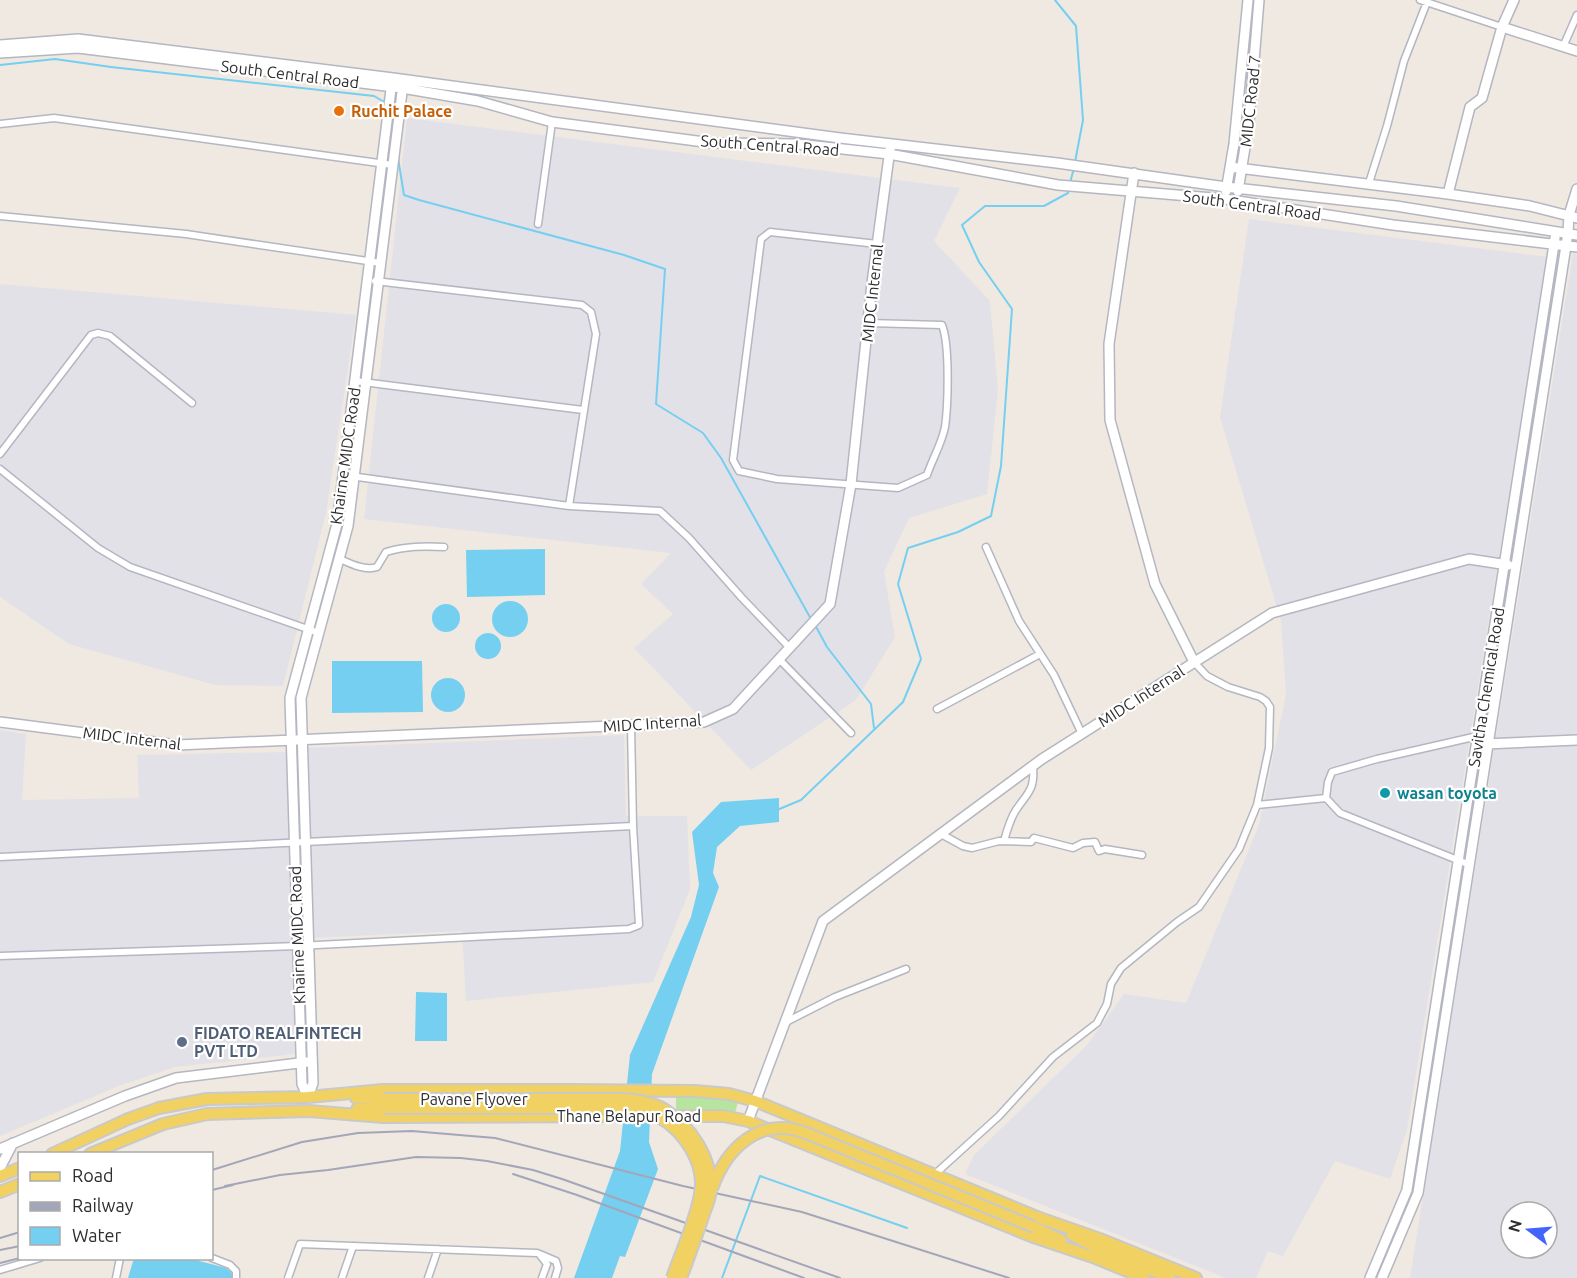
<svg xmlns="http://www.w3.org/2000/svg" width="1577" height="1278" font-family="Ubuntu,sans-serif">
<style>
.industrial{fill:#e3e1e8;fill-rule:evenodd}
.green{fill:#b6e59e}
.water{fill:#75cff0}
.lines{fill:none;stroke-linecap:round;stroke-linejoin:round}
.stream{stroke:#75cff0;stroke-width:2}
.street-casing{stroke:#b4b7c1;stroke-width:9}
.secondary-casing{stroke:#b4b7c1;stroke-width:12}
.primary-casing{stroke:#c9c9c9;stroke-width:14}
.street{stroke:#fff;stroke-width:6}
.secondary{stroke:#fff;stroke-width:9}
.primary{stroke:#f2d163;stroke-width:10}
.rail{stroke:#a3a6b8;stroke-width:2}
.primary-bridge-casing{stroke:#c9c9c9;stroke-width:14;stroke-linecap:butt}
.primary-bridge{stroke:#f2d163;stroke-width:10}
.food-dot{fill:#e8710a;stroke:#fff;stroke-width:2}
.culture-dot{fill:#0f9aa8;stroke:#fff;stroke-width:2}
.service-dot{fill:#5c6f8a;stroke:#fff;stroke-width:2}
.labels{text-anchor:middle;stroke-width:4.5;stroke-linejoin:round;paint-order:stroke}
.street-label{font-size:16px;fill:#2e2e2e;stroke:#fff}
.food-label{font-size:16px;font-weight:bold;fill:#c56008;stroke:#fff;text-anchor:start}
.culture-label{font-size:16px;font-weight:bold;fill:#0d838f;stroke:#fff;text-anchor:start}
.service-label{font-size:16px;font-weight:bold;fill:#4e5e75;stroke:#fff;text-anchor:start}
</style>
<rect width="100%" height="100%" fill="#efe9e1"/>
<path class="industrial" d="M 407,118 L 960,188 L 934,241 L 990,301 L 998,390 L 987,494 L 909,518 L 884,572 L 895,637 L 856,700 L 751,770 L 634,648 L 673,614 L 641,584 L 671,553 L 364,519 Z
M 1249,219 L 1547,257 L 1407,1130 L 1390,1179 L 1335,1161 L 1283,1256 L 1268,1251 L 1256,1278 L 1226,1278 L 965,1174 L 974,1155 L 1087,1045 L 1124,994 L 1186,1003 L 1259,825 L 1286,694 L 1281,621 L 1220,417 Z
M 1573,253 L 1577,255 L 1577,1278 L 1410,1278 ZM 1511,1212 L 1547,1212 L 1547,1248 L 1511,1248 Z
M 0,284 L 356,315 L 326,513 L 283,686 L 215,685 L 69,644 L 0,597 Z
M 0,730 L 26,734 L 22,800 L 139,798 L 137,755 L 286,752 L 295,1054 L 175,1067 L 119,1086 L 0,1136 Z
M 624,735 L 626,816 L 687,816 L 690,889 L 653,982 L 466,1001 L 462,931 L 311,938 L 307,748 Z"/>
<path class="green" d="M 676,1096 L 728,1099 L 738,1102 L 735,1113 L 725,1111 L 676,1110 Z"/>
<path class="water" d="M 545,549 L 545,595 L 467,597 L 466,550 Z
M492 619a18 18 0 1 1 36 0a18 18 0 1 1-36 0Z
M432 618a14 14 0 1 1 28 0a14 14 0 1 1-28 0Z
M475 646a13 13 0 1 1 26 0a13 13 0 1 1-26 0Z
M 332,661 L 422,661 L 423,712 L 332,713 Z
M431 695a17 17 0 1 1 34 0a17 17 0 1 1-34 0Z
M 779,798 L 779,822 L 740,826 L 717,847 L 713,873 L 719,887 L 652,1074 L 649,1142 L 658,1169 L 625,1257 L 620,1256 L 612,1278 L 574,1278 L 620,1151 L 630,1055 L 691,917 L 699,885 L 692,832 L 721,802 Z
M 416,992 L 447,993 L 447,1041 L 415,1041 Z
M 134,1258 L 192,1259 L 226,1268 L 231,1272 L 233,1278 L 128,1278 Z"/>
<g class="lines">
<path class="stream" d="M 1055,0 L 1076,26 L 1083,120 L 1075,162
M 0,65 L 55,59 L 111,67 L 374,96 L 386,103
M 398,158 L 404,195 L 419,200 L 624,255 L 665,269 L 656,404 L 703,433 L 721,458 L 811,619
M 1070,183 L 1074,168
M 814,623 L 827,647 L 871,704 L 874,728
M 777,810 L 801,800 L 903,702 L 921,659 L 898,584 L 908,548 L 958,532 L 991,516 L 1001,466 L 1012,309 L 979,262 L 962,225 L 985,206 L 1044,206 L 1068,193 L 1069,188
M 722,1278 L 760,1176 L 907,1228"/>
<defs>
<path id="street" d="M 1420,0 L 1502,27
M 1563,47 L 1577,15
M 0,124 L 54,118 L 393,165
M 1369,183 L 1387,126 L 1404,61 L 1427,2
M 0,216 L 186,234 L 381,263
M 538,224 L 552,122
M 375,281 L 582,305 L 591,312 L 596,334 L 569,506
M 868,323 L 942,325 C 950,345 948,406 945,427 C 942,443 932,460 927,475 L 898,488 L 777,479 L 739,471 L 733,460 L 761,239 L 770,232 L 877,244
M 355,381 L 583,410
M 0,454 L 91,335 L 98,333 L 110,336 L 192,403
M 0,469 L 98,548 L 130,567 L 319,633
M 343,475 L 569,506 L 660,511 L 689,538 L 742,598 L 789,647
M 986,547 L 1019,621 L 1054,675 L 1082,734
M 340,559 C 351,564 365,571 377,567 L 386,552 C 406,546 424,546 444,547
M 779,659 L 851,733
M 937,709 L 1040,654
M 1257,805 L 1326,798
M 941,834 L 963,846 L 972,848 L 999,841 L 1031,842 L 1034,838 L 1073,848 L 1083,843 L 1095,842 L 1099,851 L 1105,849 L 1142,855
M 1004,841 C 1007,830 1010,819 1016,810 C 1028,792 1035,790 1033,766
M 0,857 L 633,826
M 1470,865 L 1340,813 L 1326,798 L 1328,782 L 1332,772 L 1377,759 L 1491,733
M 0,956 L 298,946 L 629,929 L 639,925 L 633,826 L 631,725
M 786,1022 L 835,997 L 906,969
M 934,1175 L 999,1116 L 1053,1057 L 1097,1023 L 1107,1004 L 1111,984 L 1121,968 L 1177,922 L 1199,907 L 1239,849 L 1257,805 L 1269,748 L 1270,707 L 1266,701 L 1260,697 L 1228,687 L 1207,676 L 1194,662
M 540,1255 L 547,1264 L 542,1278
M 212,1258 L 230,1265 L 236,1271 L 236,1278
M 0,1270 L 40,1258
M 116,1278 L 120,1258
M 288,1278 L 300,1244 L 537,1253 L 556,1261 L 558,1268 L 555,1278
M 342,1278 L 353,1246
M 428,1278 L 438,1249"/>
<path id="secondary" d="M 1502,27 L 1514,0
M 0,45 L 78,39 L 393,78 L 840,138 L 1057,163 L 1226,187 L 1396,206 L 1577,235
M 0,53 L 78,48 L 402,88 L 478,101 L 552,122 L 712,143 L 797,144 L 889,154 L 1058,185 L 1225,199 L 1393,225 L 1577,247
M 1230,167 L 1448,194 L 1470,107 L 1482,98 L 1502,27 L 1577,51
M 1134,173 L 1109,344 L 1110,420 L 1155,584 L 1194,662
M 1226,191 L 1234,144 L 1248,0
M 1238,191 L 1249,122 L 1259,0
M 1448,194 L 1530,206 L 1577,218
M 0,722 L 177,745 L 704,722 L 733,709 L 830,604 L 851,484 L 872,283 L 890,149
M 1485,744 L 1577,740
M 308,1097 L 302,1084 L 290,698 L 337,524 L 392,81
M 308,1097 L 313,1083 L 301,698 L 348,526 L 403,84
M 748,1121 L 823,921 L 1042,759 L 1272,613 L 1469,559 L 1508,565
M 0,1149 L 125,1096 L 176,1078 L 307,1062
M 0,1168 L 13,1143
M 1370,1278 L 1407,1190 L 1555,238
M 1382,1278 L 1418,1193 L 1568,233 L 1569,215 L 1577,189"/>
<path id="primary" d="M 356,1098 L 383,1099
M 357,1109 L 383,1108
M 668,1116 L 723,1116 L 748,1121 L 1031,1236 L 1093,1257 L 1144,1278
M 52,1154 L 128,1119 L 159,1108 L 207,1099 L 308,1097 L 383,1090 L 569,1090 L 695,1091 L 729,1094 L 755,1101 L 1037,1217 L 1100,1239 L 1196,1278
M 90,1154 L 163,1124 L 207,1114 L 309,1111 L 383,1117 L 652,1116
M 0,1176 L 20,1168
M 0,1192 L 20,1184
M 1034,1227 L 1061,1240
M 1072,1235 L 1097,1248 L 1170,1278"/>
</defs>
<use href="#street" class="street-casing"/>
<use href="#secondary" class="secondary-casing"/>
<use href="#primary" class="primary-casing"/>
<use href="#street" class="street"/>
<use href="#secondary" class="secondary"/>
<use href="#primary" class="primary"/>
<path class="rail" d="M 212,1170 L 302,1142 L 358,1133 L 412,1131 L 495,1138 L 683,1186 L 802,1212 L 1009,1278
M 513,1174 L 577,1195 L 804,1278
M 225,1186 L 280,1175 L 328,1170 L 416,1157 L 461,1158 L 487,1161 L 533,1170 L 562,1179 L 840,1278
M 212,1190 L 233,1185
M 0,1238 L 20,1232
M 0,1250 L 20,1246
M 0,1263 L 20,1258"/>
<defs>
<path id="primary-bridge" d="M 383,1099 L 624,1099 C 637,1100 652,1102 664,1109 C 691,1126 715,1161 710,1195 C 709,1202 705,1210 703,1217 C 696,1237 689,1258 681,1278
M 383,1108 L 623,1108 C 635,1109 648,1111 659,1117 C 684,1131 706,1164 700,1194 C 695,1223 681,1251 672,1278
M 712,1189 C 726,1149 759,1115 806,1133 L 1034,1227"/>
</defs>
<use href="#primary-bridge" class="primary-bridge-casing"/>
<use href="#primary-bridge" class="primary-bridge"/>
</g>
<circle class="food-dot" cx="339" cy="111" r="6"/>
<circle class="culture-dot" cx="1385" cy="793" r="6"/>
<circle class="service-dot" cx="182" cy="1042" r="6"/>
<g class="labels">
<g class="street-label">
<text transform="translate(290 74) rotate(7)" y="6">South Central Road</text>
<text transform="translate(1250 101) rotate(-84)" y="6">MIDC Road 7</text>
<text transform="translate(770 145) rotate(4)" y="6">South Central Road</text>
<text transform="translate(1252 205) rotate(8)" y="6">South Central Road</text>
<text transform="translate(872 293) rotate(-84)" y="6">MIDC Internal</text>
<text transform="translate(345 456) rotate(-82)" y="6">Khairne MIDC Road</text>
<text transform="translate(1486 687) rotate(-81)" y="6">Savitha Chemical Road</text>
<text transform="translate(1141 696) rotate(-33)" y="6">MIDC Internal</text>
<text transform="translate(652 723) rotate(-4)" y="6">MIDC Internal</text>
<text transform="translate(132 738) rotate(7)" y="6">MIDC Internal</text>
<text transform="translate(297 935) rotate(-92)" y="6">Khairne MIDC Road</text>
<text x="474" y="1105">Pavane Flyover</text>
<text x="629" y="1122">Thane Belapur Road</text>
</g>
<g class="food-label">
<text x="351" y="117">Ruchit Palace</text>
</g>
<g class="culture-label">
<text x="1397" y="799">wasan toyota</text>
</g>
<g class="service-label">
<text x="194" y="1039">FIDATO REALFINTECH<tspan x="194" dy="18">PVT LTD</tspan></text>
</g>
</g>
<rect x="18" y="1152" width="195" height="108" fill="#ffffff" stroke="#ababab" stroke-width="1.5"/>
<rect x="30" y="1172" width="30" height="9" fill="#f2d163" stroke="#ababab" stroke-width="1.5"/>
<text x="72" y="1182" font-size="18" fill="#2e2e2e">Road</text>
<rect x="30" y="1202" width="30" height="9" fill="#a3a6b8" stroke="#ababab" stroke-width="1.5"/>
<text x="72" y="1212" font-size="18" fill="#2e2e2e">Railway</text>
<rect x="30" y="1227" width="30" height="18" fill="#75cff0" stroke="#ababab" stroke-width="1.5"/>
<text x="72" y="1242" font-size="18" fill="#2e2e2e">Water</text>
<g transform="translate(1529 1230) rotate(286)"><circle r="28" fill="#ffffff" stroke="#ababab" stroke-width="1.5"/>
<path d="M0-4.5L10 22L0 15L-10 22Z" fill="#4264fb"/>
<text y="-9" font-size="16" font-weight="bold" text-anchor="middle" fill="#2e2e2e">N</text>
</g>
</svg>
